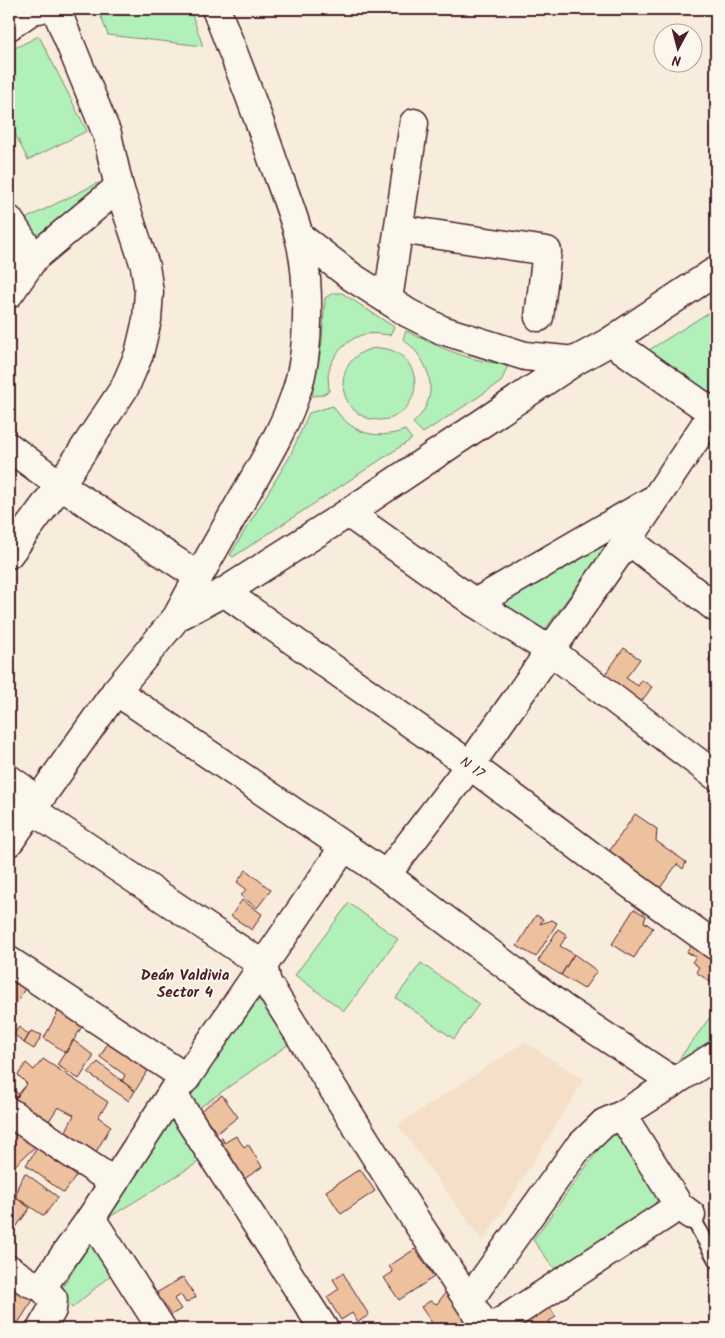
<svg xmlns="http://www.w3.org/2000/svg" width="725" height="1338" font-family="Kalam,sans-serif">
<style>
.built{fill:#f5dfc9}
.green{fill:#b1f0b8;stroke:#7e8872}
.building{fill:#eec19e;stroke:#4a1f2b}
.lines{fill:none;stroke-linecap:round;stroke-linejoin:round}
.service-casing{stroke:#4a1f2b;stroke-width:18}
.minor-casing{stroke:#4a1f2b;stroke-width:31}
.tertiary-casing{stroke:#4a1f2b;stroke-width:31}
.service{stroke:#fbf7ec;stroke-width:14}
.minor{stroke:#fbf7ec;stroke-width:28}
.tertiary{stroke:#fbf7ec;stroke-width:28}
.labels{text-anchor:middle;stroke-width:4;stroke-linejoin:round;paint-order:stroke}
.street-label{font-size:14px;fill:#4a1f2b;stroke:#fbf7ec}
.neighbourhood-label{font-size:15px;font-weight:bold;fill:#4a1f2b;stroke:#fbf7ec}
</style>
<rect width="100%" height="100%" fill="#f8ecdc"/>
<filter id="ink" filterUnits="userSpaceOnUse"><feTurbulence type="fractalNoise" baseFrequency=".02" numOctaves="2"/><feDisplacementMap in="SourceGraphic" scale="10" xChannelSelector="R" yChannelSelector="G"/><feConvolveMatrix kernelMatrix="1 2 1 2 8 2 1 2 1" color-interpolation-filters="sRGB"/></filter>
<g filter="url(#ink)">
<path class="built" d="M 525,1042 L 584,1080 L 483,1242 L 398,1125 Z"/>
<path class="green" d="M 98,9 L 190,9 L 203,46 L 108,35 Z
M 39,36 L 87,131 L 28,160 L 9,122 L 9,51 Z
M 98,183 L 102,187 L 38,240 L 23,220 Z
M 333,293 L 342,293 L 394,327 L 390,335 C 382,334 374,333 366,334 C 348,337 330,357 328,375 C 328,380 329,386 329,391 L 322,395 L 312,396 L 322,342 L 325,298 Z
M 716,308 L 716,397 L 707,392 L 649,350 Z
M 406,331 C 437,346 470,362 505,364 L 507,368 L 501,382 L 423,433 L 413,423 C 442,397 431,361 403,339 Z
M343 384a36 36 0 1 1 72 0a36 36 0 1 1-72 0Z
M 333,406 C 350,433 375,441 405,430 L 412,439 L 233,557 L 230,555 L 289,458 L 309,413 Z
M 605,537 L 610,541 L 544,631 L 500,603 Z
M 349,903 L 398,939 L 344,1011 L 295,975 Z
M 421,963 L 479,1004 L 454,1039 L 396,998 Z
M 259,999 L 289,1044 L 199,1108 L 189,1096 Z
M 716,1009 L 716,1041 L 681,1064 L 677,1062 Z
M 171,1116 L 202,1160 L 108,1218 L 104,1211 Z
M 609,1135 L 620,1135 L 658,1196 L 655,1204 L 557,1272 L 533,1240 Z
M 92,1241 L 112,1274 L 72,1308 L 59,1293 Z"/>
<path class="building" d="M 624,648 L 640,659 L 626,678 L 638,686 L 642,680 L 652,687 L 641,702 L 604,676 Z
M 716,648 L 716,667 L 708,661 Z
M 716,739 L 716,759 L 707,754 Z
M 635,814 L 657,829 L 656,841 L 686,862 L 683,869 L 677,864 L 658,891 L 606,856 Z
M 246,870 L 271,890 L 257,908 L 241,896 L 246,889 L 237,882 Z
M 242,900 L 262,914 L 252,930 L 231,916 Z
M 634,909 L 646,916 L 644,922 L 653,928 L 634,958 L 612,944 Z
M 536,915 L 543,919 L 540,924 L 552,920 L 557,923 L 536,957 L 517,946 Z
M 558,929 L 567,935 L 560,946 L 574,954 L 561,975 L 538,961 Z
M 695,940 L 716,955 L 716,986 L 696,972 L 699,967 L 692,962 L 696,957 L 687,952 Z
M 574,954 L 597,971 L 584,989 L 561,975 Z
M 15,975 L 27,985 L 9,1015 L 9,987 Z
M 61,1006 L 84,1023 L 66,1053 L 44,1038 Z
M 19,1027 L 29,1035 L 24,1043 L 14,1034 Z
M 31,1031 L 42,1035 L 34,1049 L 24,1043 Z
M 110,1039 L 150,1067 L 135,1091 L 122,1081 L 125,1075 L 100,1057 Z
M 73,1040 L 94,1056 L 79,1079 L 57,1065 Z
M 43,1059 L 108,1102 L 98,1117 L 111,1126 L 93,1157 L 63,1137 L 74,1115 L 58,1107 L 47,1124 L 11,1103 L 27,1084 L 18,1075 L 26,1063 L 34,1070 Z
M 98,1062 L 135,1091 L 129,1101 L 88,1073 Z
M 11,1086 L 19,1095 L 11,1103 L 9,1101 L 9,1089 Z
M 222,1095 L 238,1117 L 217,1133 L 207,1120 L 201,1121 L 196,1114 Z
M 16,1126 L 37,1145 L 9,1171 L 9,1136 Z
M 236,1136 L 244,1147 L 248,1144 L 262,1167 L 240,1182 L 214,1144 L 222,1137 L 224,1143 Z
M 39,1145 L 76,1176 L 64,1193 L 26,1165 Z
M 360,1169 L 375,1191 L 341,1214 L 326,1191 Z
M 25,1173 L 58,1197 L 44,1216 L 16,1197 L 18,1186 Z
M 9,1193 L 30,1208 L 9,1237 Z
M 415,1249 L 434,1277 L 399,1300 L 384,1278 L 393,1272 L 389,1266 Z
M 343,1273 L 369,1315 L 358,1322 L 352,1313 L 341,1320 L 327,1297 L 339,1289 L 333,1279 Z
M 183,1277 L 196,1297 L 186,1303 L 181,1295 L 174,1299 L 181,1309 L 168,1317 L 153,1295 Z
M 9,1284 L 33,1300 L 18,1323 L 9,1315 Z
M 446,1292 L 467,1322 L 456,1329 L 446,1329 L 442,1323 L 435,1327 L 421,1307 L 430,1301 L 437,1304 Z
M 549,1306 L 556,1317 L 549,1321 L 553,1329 L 510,1329 Z
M 397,1323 L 401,1329 L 387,1329 Z"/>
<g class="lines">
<defs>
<path id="service" d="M 691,1215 L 716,1260"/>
<g id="minor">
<path d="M 9,26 L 32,10 L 39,9"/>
<path d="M 9,220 L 34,258 L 18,260"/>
<path d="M 399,229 L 547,251 L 539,317"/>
<path d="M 9,294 L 34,258 L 119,187"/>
<path d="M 388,300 L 414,123"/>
<path d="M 611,341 L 716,415"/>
<path d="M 9,447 L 60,485 L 198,576"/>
<path d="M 348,513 L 475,603 L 549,650 L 716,776"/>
<path d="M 628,540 L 716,608"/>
<path d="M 9,554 L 60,485 L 125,387 L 139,354 L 147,320 L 149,292 L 145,266 L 119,187 L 107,134 L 56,9"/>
<path id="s1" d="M 224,592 L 470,765 L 594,858 L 716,946"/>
<path d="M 475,603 L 651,501"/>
<path d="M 116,691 L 386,875 L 564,1009 L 674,1082"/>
<path d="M 9,779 L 23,789 L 32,810 L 263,965 L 267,983 L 411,1213 L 487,1329"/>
<path d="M 386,875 L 470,765 L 628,540 L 713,413"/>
<path d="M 9,961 L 186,1078"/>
<path d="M 172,1093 L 324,1329"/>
<path d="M 9,1112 L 114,1182"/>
<path d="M 622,1115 L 679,1206 L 691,1215"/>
<path d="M 91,1218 L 162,1329"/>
<path d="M 9,1269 L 28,1282 L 42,1287 L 53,1299 L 52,1310 L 41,1329"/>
<path d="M 42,1287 L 91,1218 L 172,1093 L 186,1078 L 344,847"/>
<path d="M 469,1300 L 577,1149 L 604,1123 L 622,1115 L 716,1055"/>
<path d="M 490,1329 L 679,1206"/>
</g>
<path id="tertiary" d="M 299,236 L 352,277 L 388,300 L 408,313 L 442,330 L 525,356 L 575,361
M 177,617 C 199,574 223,533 247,491 C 266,458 287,424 298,386 C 310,346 310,277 299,236 C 292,211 282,186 273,161 C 256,110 236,59 216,9
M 9,842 L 116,691 L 177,617 L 224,592 L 348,513 L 575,361 L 611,341 L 716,271"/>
</defs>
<use href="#service" class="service-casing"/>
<use href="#minor" class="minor-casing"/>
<use href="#tertiary" class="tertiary-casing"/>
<use href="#service" class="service"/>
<use href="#minor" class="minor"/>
<use href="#tertiary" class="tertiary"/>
</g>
</g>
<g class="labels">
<g class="street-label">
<text dy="5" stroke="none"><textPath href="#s1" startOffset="304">N 17</textPath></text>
</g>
<g class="neighbourhood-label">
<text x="185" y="980">Deán Valdivia<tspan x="185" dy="17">Sector 4</tspan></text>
</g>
</g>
<rect width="725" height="1338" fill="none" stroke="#fbf7ec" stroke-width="30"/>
<rect x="15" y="15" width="695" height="1308" fill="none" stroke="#4a1f2b" stroke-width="2" filter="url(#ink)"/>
<g transform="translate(678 48) rotate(187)"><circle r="24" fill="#fbf7ec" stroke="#b4a19f"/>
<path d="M0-4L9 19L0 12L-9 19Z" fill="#4a1f2b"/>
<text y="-8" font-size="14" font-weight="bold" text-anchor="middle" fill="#4a1f2b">N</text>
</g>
</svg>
